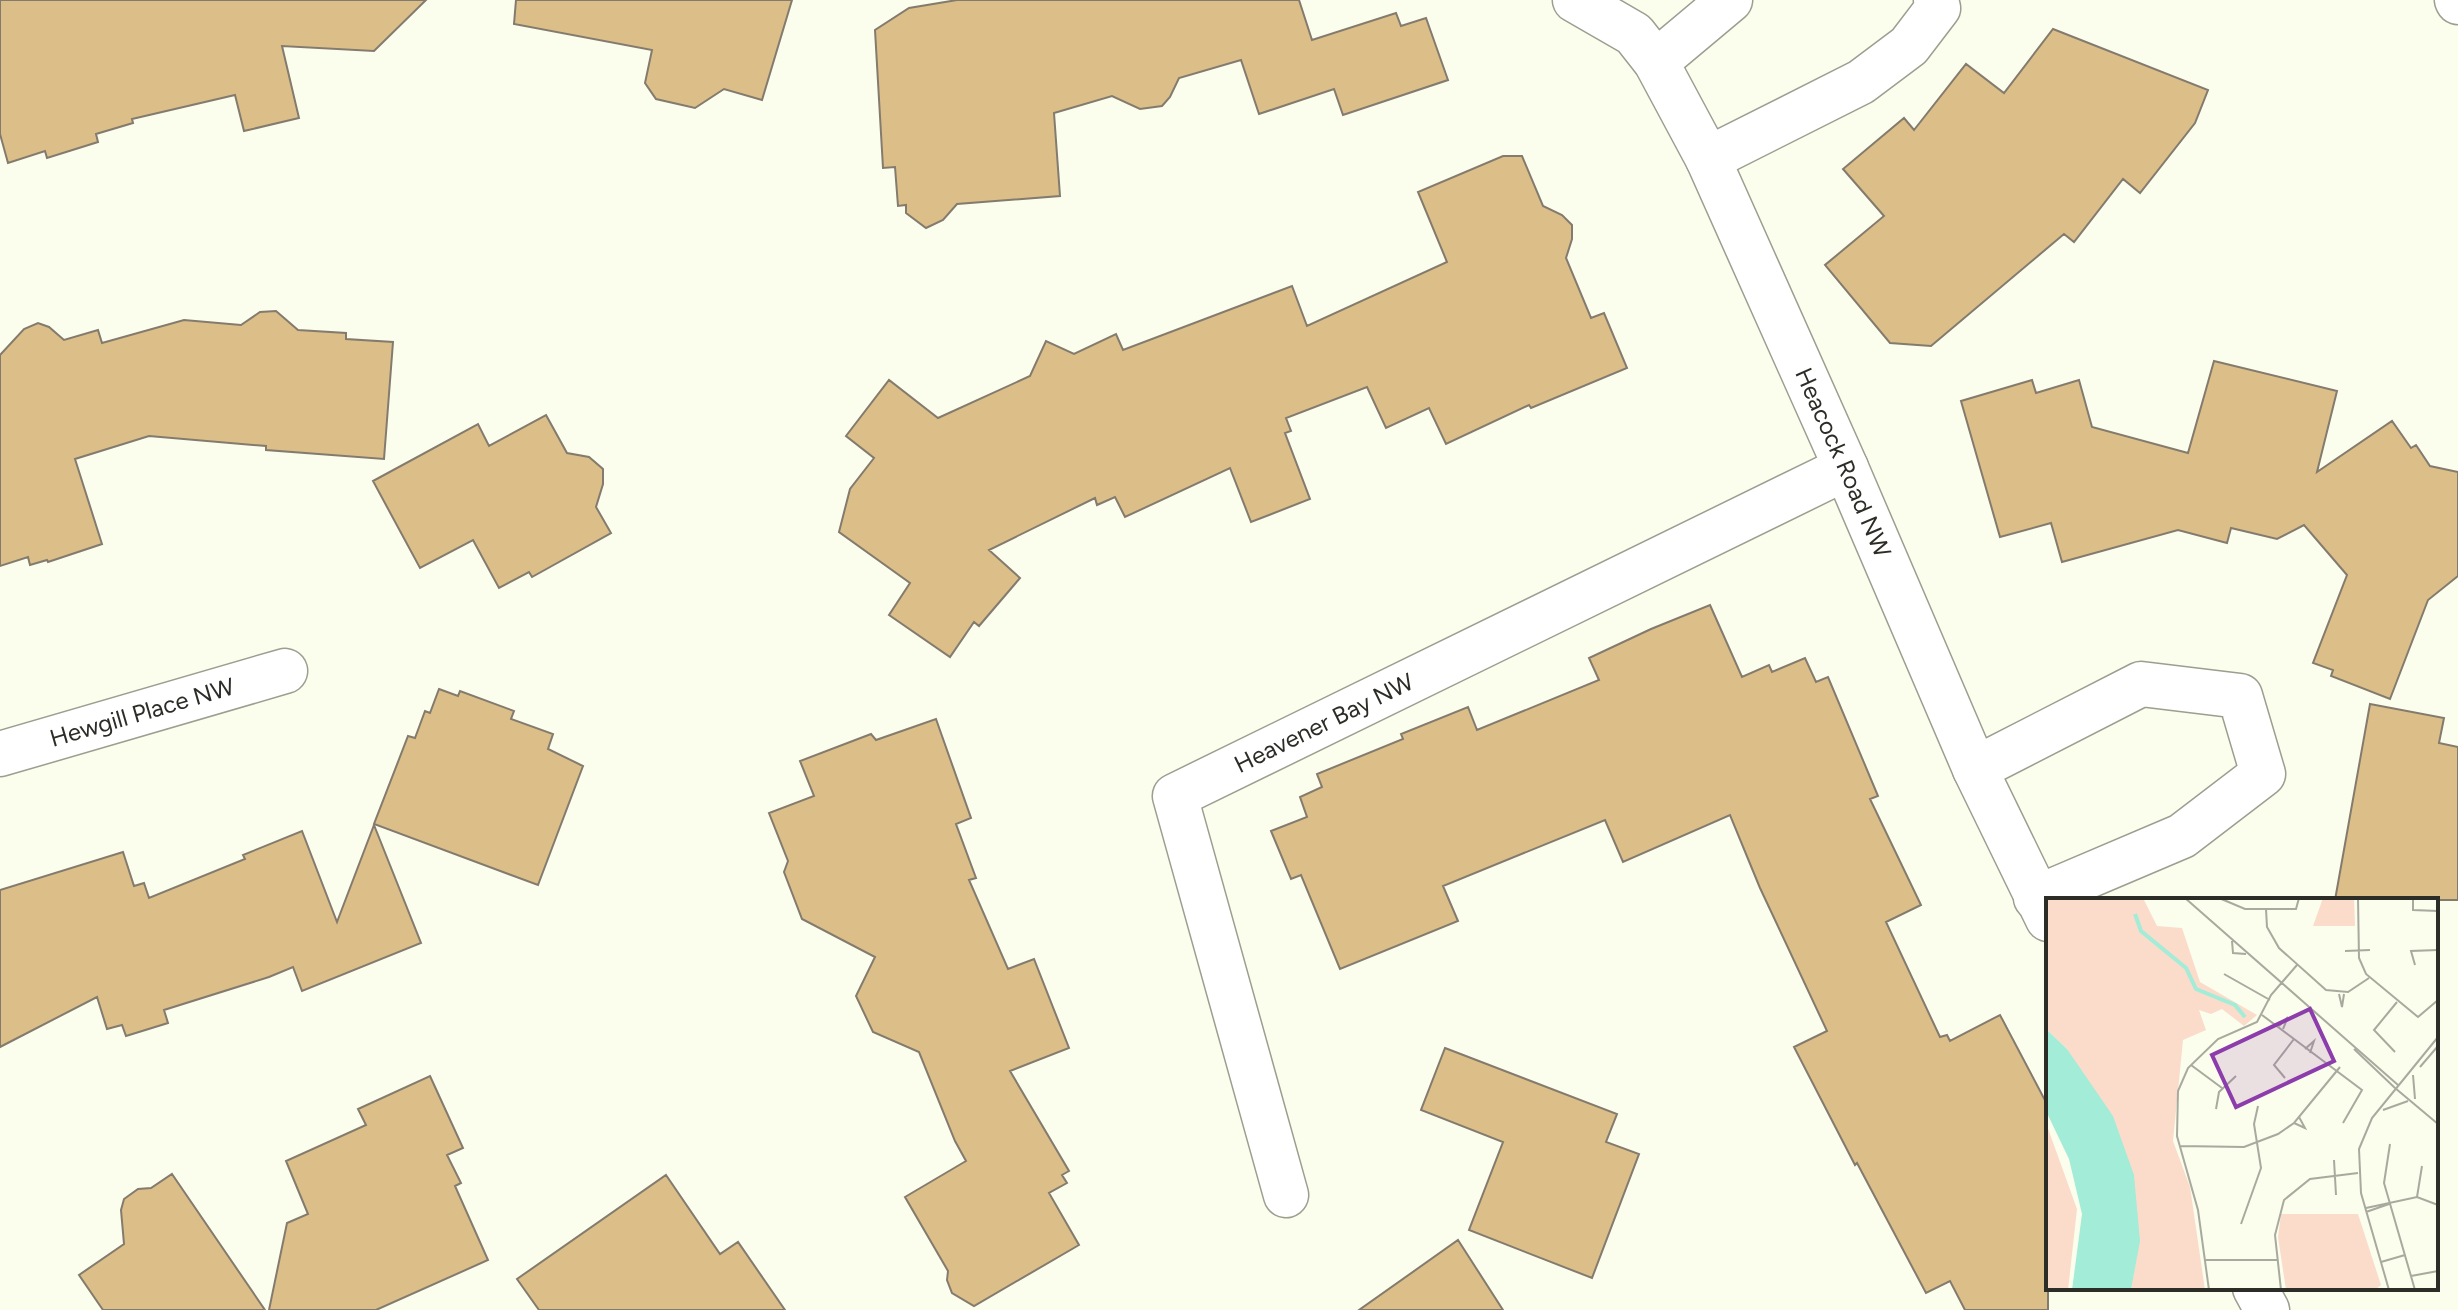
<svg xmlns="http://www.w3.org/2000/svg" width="2458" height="1310" font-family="Figtree,sans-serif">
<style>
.building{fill:#dcbe89;stroke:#837b6e;stroke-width:2}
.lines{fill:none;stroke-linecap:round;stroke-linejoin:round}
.street-casing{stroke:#9c9e90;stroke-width:47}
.secondary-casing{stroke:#9c9e90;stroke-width:47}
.street{stroke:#fff;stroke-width:44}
.secondary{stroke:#fff;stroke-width:44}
.labels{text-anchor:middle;stroke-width:8;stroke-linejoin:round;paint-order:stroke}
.street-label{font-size:24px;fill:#2c2d27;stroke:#fbfded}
.inset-river{fill:none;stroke:#a3ecd8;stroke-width:4}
.inset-road{fill:none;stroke:#a8aa9e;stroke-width:2}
.view{fill:#8d3cab;fill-opacity:0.15;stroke:#8d3cab;stroke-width:4}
.inset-edge{fill:none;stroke:#2c2d27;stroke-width:4}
</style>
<rect width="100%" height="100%" fill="#fbfded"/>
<path class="building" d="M 0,0 L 426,0 L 374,51 L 282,46 L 299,118 L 244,131 L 235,95 L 132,119 L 133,123 L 96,134 L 98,142 L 47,158 L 45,151 L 8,163 L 0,134 Z
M 516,0 L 792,0 L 762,100 L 724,89 L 695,108 L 656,99 L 645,83 L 652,50 L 514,24 Z
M 957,0 L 1299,0 L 1312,40 L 1396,13 L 1401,26 L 1426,18 L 1448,80 L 1343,115 L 1334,89 L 1259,114 L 1241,60 L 1179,78 L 1170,97 L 1162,106 L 1140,109 L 1112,96 L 1054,113 L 1060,196 L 957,204 L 943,220 L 926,228 L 906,213 L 906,205 L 898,206 L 895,167 L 883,168 L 875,30 L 909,8 Z
M 2053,29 L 2208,90 L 2195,123 L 2140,193 L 2123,179 L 2074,242 L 2064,234 L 1931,346 L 1890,343 L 1825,265 L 1884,216 L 1843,169 L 1904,118 L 1914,130 L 1966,64 L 2004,93 Z
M 1503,156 L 1522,156 L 1543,206 L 1562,215 L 1572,225 L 1572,239 L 1566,258 L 1591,318 L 1604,313 L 1627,368 L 1531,408 L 1529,405 L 1446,444 L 1429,408 L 1386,428 L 1367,387 L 1286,418 L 1291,431 L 1285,433 L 1310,499 L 1251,522 L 1230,468 L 1125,517 L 1115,497 L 1097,505 L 1095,498 L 989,550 L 1020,578 L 979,626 L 974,622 L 950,657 L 889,615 L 910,583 L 839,532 L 850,489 L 874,458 L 846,436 L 889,380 L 938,418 L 1030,376 L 1046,341 L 1074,354 L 1116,334 L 1123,350 L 1292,286 L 1307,326 L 1447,262 L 1418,192 Z
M 276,311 L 298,330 L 346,333 L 346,339 L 393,342 L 384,459 L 266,450 L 266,446 L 149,436 L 75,459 L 102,544 L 48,562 L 47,560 L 30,565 L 28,557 L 0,566 L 0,355 L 24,329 L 38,323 L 49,327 L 64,340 L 98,330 L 102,343 L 184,320 L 241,325 L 260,312 Z
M 2214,361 L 2337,391 L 2317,472 L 2392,421 L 2411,448 L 2416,445 L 2430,466 L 2458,472 L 2458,576 L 2428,600 L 2390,699 L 2331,676 L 2333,670 L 2313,663 L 2347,575 L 2304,525 L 2277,539 L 2231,528 L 2227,543 L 2178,530 L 2062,562 L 2051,523 L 2000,537 L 1961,401 L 2032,380 L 2036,393 L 2079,380 L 2092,427 L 2188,453 Z
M 546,415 L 567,453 L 589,457 L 603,469 L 603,484 L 596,507 L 611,533 L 532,577 L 529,572 L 499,588 L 473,540 L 420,568 L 373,481 L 478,424 L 489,446 Z
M 1710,605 L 1742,677 L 1769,665 L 1772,672 L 1805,658 L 1816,682 L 1828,677 L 1878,796 L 1870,799 L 1921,905 L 1886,922 L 1940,1037 L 1947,1035 L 1950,1041 L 2000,1015 L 2048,1106 L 2048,1310 L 1965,1310 L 1950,1281 L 1926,1293 L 1857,1163 L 1855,1165 L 1794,1047 L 1827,1031 L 1760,888 L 1730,815 L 1623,862 L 1605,820 L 1443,886 L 1458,921 L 1340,969 L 1301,875 L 1291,879 L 1271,831 L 1307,817 L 1300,797 L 1322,787 L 1317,774 L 1403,739 L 1401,734 L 1468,707 L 1477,730 L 1599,680 L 1589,658 L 1651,629 Z
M 439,689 L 458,696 L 460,691 L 514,711 L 511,719 L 553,734 L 548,749 L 583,766 L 538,885 L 374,824 L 408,736 L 415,738 L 425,711 L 430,713 Z
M 2370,704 L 2444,718 L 2439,743 L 2458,747 L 2458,900 L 2335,900 Z
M 936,719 L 971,818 L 956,824 L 976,878 L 969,880 L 1008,969 L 1034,959 L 1069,1048 L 1010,1071 L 1069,1171 L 1062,1175 L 1067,1183 L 1049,1193 L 1079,1245 L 974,1306 L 952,1293 L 947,1280 L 948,1271 L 905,1197 L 966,1161 L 955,1141 L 919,1052 L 873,1032 L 856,996 L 875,957 L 802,919 L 784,872 L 788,861 L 769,813 L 814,796 L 800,761 L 871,734 L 876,740 Z
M 374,825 L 421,943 L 302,991 L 293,967 L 269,977 L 164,1010 L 168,1023 L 126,1036 L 122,1025 L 107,1029 L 97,997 L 0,1047 L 0,890 L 123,852 L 134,886 L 144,883 L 149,898 L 245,859 L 243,855 L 302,831 L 337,922 Z
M 1445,1048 L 1617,1114 L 1606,1142 L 1639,1154 L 1592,1278 L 1469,1230 L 1503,1142 L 1421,1110 Z
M 430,1076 L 463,1148 L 447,1155 L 461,1183 L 455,1186 L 488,1260 L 376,1310 L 269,1310 L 287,1223 L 308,1214 L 286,1161 L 366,1125 L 358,1109 Z
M 172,1174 L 265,1310 L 103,1310 L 79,1275 L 124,1244 L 121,1210 L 124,1199 L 138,1189 L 151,1188 Z
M 666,1175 L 720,1254 L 738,1242 L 785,1310 L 539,1310 L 517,1279 Z
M 1458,1240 L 1503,1310 L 1359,1310 Z"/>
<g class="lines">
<defs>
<g id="street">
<path id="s1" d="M 1575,0 L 1634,34 L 1656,62 L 1708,159 L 1846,468 L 1975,769 L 2048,919"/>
<path d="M 1656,62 L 1730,0"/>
<path d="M 1708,159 L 1861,82 L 1909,46 L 1938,8 L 1936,0"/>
<path id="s2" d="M 0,754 L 285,671"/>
<path d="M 1975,769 L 2141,684 L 2240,696 L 2263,774 L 2182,836 L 2036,898"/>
<path id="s3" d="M 1286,1195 L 1175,796 L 1846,468"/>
<path d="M 2255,1288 L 2267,1310"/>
</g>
<path id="secondary" d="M 2457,0 L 2458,2"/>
</defs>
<use href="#street" class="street-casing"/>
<use href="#secondary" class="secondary-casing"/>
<use href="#street" class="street"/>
<use href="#secondary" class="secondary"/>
</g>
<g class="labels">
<g class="street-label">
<text dy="8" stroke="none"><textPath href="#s1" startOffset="546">Heacock Road NW</textPath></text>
<text dy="8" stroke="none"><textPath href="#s2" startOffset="148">Hewgill Place NW</textPath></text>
<text dy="8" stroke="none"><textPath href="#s3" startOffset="580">Heavener Bay NW</textPath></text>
</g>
</g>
<g transform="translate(2046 898)">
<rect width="392" height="392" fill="#fbfded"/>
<path d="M 0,0 L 97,0 L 111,28 L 136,30 L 154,84 L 211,117 L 198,128 L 176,111 L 165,116 L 153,112 L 160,132 L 137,142 L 127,243 L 144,289 L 159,392 L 85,392 L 93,343 L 21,151 L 0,131 ZM 277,0 L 308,0 L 309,28 L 267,28 ZM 0,225 L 31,311 L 22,392 L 0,392 ZM 235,316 L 312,316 L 335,387 L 329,392 L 240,392 L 232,339 Z" fill="#fbdccb"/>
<path d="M 0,131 L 21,151 L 67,218 L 88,277 L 94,343 L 85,392 L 26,392 L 36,316 L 23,261 L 0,213 Z" fill="#a3ecd8"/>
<path class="inset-river" d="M 89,16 L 95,33 L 140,70 L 150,91 L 189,107 L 199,119"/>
<path class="inset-road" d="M 139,0 L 352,187M 173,0 L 199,11 L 250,11 L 253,0M 312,0 L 313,60 L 320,76 L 372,119 L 392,102M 367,0 L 367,12 L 392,13M 220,11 L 221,29 L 233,50 L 280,92 L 302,94 L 323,80M 186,43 L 187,55 L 200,56M 299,53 L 324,52M 369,67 L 365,53 L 392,52M 178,76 L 224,102M 293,96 L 296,109 L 298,96M 216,117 L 316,192 L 297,225M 233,128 L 242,119 L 237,131M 259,151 L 268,143 L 264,155M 308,151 L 349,190M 349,154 L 328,132 L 351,104M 145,167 L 176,190M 374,169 L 392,148M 367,177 L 369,201M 239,180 L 228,167 L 248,141M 349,190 L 392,226M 170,211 L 173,194 L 190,178M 337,212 L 362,203M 248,225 L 259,230 L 253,219M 344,246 L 338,285 L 369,392M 134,248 L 198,249 L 232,236 L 248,225 L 294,169M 288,262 L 290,297M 371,299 L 376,268M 320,310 L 371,299 L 392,307M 320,314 L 343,306M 195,326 L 215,270 L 208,226 L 212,208M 158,362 L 232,362M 335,364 L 359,357M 365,378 L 392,373M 163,392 L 152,312 L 131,238 L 132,193 L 142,170 L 172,141 L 211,124 L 225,97 L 251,67M 235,392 L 229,337 L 238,302 L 264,281 L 312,275M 343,392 L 315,295 L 313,251 L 326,220 L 392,139"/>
<path class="view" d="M 264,111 L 288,163 L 190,209 L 166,157 Z"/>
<rect width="392" height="392" class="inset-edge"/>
</g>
</svg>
